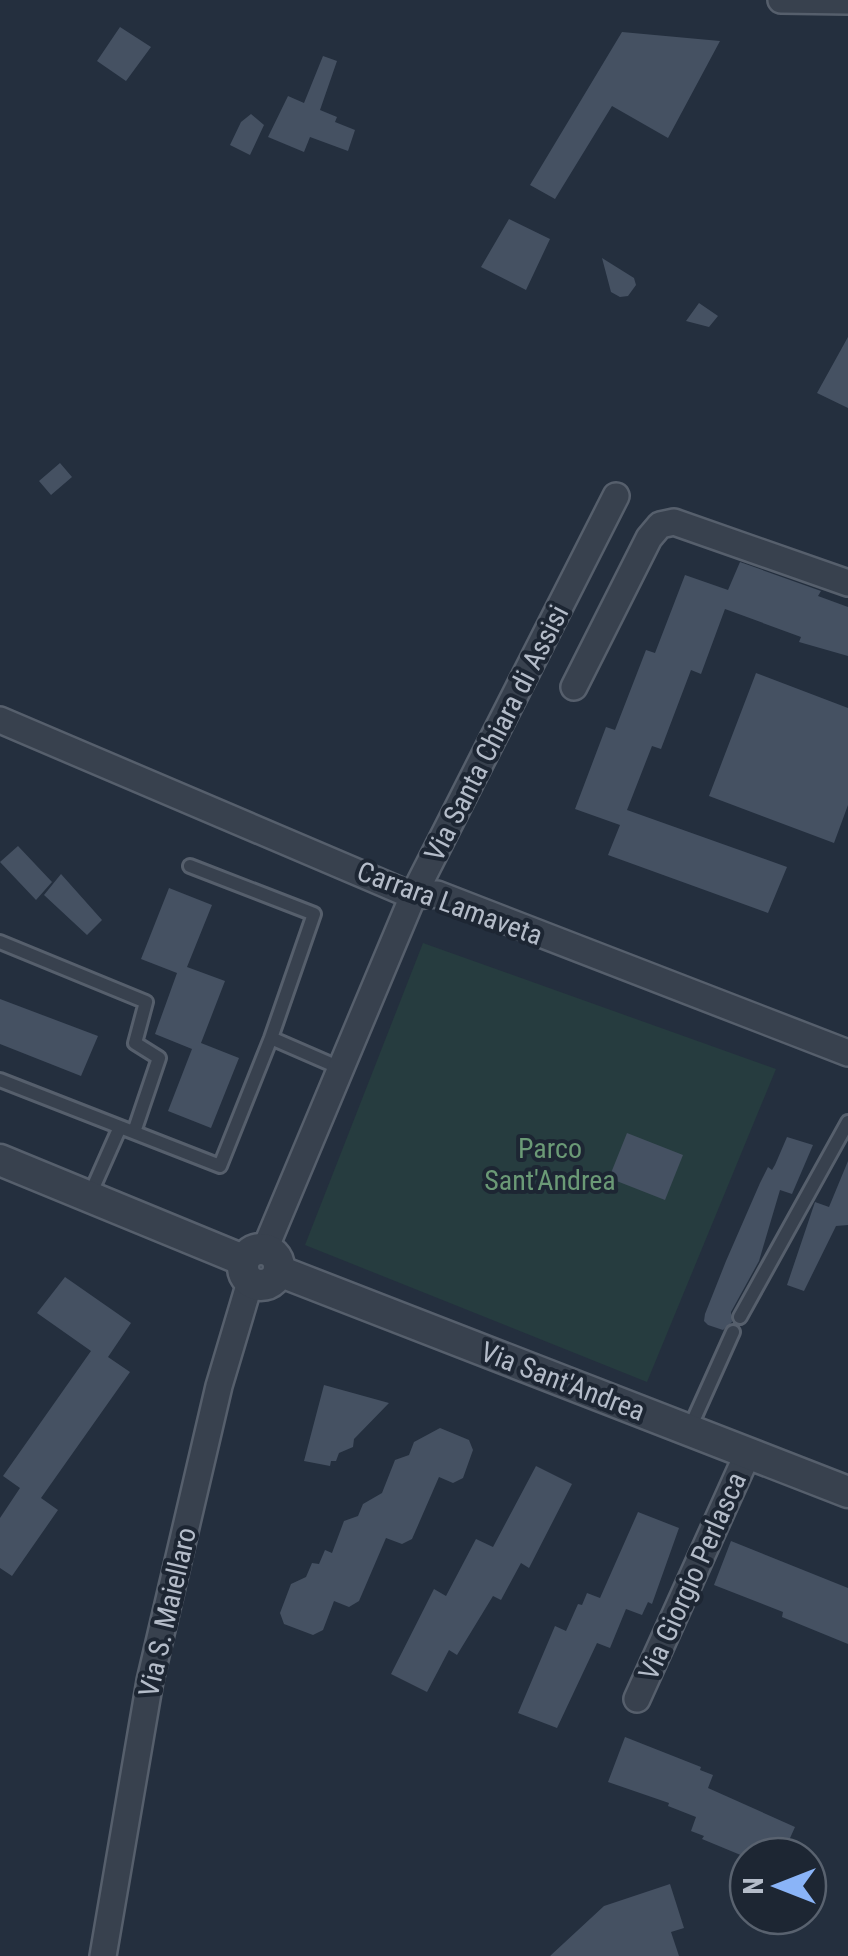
<svg xmlns="http://www.w3.org/2000/svg" width="848" height="1956" font-family="'Roboto Condensed',sans-serif">
<style>
.green{fill:#263c3f}
.building{fill:#455162}
.lines{fill:none;stroke-linecap:round;stroke-linejoin:round}
.service-casing{stroke:#565f6c;stroke-width:18}
.minor-casing{stroke:#565f6c;stroke-width:30}
.tertiary-casing{stroke:#565f6c;stroke-width:35}
.service{stroke:#38414e;stroke-width:12}
.minor{stroke:#38414e;stroke-width:25}
.tertiary{stroke:#38414e;stroke-width:30}
.labels{text-anchor:middle;stroke-width:8;stroke-linejoin:round;paint-order:stroke}
.street-label{font-size:28px;fill:#b4bcc9;stroke:#1d2633}
.park-label{font-size:28px;fill:#6b9a76;stroke:#1d2633}
</style>
<rect width="100%" height="100%" fill="#242f3e"/>
<path class="green" d="M 423,943 L 776,1069 L 647,1382 L 305,1245 Z"/>
<path class="building" d="M 120,27 L 151,47 L 126,81 L 97,61 Z
M 622,32 L 720,41 L 668,138 L 612,106 L 555,199 L 530,185 Z
M 323,56 L 337,61 L 320,110 L 337,117 L 335,122 L 355,130 L 348,151 L 310,137 L 304,152 L 268,137 L 288,96 L 304,103 Z
M 251,114 L 264,125 L 250,155 L 230,145 L 241,122 Z
M 509,219 L 550,239 L 526,290 L 481,267 Z
M 602,258 L 634,278 L 636,285 L 628,296 L 620,297 L 611,292 Z
M 699,303 L 718,316 L 709,327 L 686,321 Z
M 848,337 L 848,408 L 817,393 Z
M 60,463 L 72,477 L 51,495 L 39,481 Z
M 740,562 L 821,591 L 818,596 L 848,607 L 848,656 L 799,642 L 801,637 L 725,609 L 701,674 L 691,670 L 661,749 L 652,746 L 627,810 L 787,867 L 768,913 L 608,855 L 620,825 L 575,809 L 606,727 L 615,730 L 646,650 L 655,653 L 685,575 L 728,590 Z
M 756,673 L 848,708 L 848,805 L 834,843 L 709,796 Z
M 18,846 L 52,882 L 36,900 L 0,862 Z
M 61,874 L 102,920 L 87,935 L 44,895 Z
M 169,888 L 212,905 L 187,967 L 225,981 L 201,1043 L 239,1058 L 211,1128 L 168,1111 L 192,1049 L 155,1034 L 177,973 L 141,959 Z
M 0,999 L 98,1036 L 81,1076 L 0,1044 Z
M 627,1133 L 683,1155 L 665,1200 L 609,1178 Z
M 787,1137 L 813,1145 L 792,1194 L 780,1190 L 759,1261 L 731,1312 L 732,1322 L 723,1330 L 708,1325 L 704,1321 L 705,1314 L 726,1261 L 760,1183 L 768,1167 L 772,1170 L 775,1165 Z
M 848,1161 L 848,1225 L 836,1226 L 804,1291 L 787,1285 L 815,1202 L 829,1207 Z
M 65,1277 L 131,1323 L 108,1357 L 130,1372 L 41,1498 L 58,1510 L 12,1576 L 0,1568 L 0,1518 L 20,1488 L 3,1476 L 91,1351 L 37,1313 Z
M 324,1385 L 389,1403 L 354,1439 L 353,1447 L 339,1453 L 336,1461 L 331,1461 L 330,1466 L 304,1461 Z
M 440,1428 L 469,1440 L 473,1450 L 463,1478 L 453,1483 L 439,1477 L 412,1539 L 402,1544 L 386,1538 L 359,1601 L 349,1607 L 334,1601 L 323,1630 L 313,1635 L 284,1624 L 280,1613 L 291,1584 L 306,1577 L 312,1563 L 319,1564 L 325,1550 L 332,1553 L 344,1521 L 358,1516 L 363,1504 L 382,1493 L 395,1460 L 409,1455 L 414,1442 Z
M 536,1466 L 572,1484 L 529,1568 L 521,1563 L 501,1600 L 493,1596 L 457,1655 L 449,1650 L 427,1692 L 391,1674 L 434,1589 L 446,1596 L 476,1539 L 493,1547 Z
M 638,1512 L 679,1528 L 652,1604 L 648,1602 L 642,1615 L 626,1609 L 610,1648 L 597,1643 L 557,1728 L 518,1713 L 555,1626 L 566,1631 L 578,1604 L 582,1605 L 587,1593 L 600,1598 Z
M 731,1541 L 848,1588 L 848,1644 L 782,1617 L 783,1612 L 714,1585 Z
M 625,1737 L 701,1767 L 700,1770 L 713,1775 L 708,1788 L 795,1827 L 782,1856 L 743,1856 L 702,1839 L 704,1836 L 691,1831 L 696,1817 L 668,1806 L 669,1803 L 608,1782 Z
M 670,1884 L 684,1928 L 671,1932 L 679,1956 L 550,1956 L 604,1906 Z"/>
<g class="lines">
<defs>
<path id="service" d="M 0,942 L 146,1002 L 135,1043 L 159,1058 L 134,1132
M 271,1038 L 340,1068
M 0,1080 L 220,1166 L 271,1038 L 314,914 L 190,866
M 89,1197 L 120,1127
M 740,1317 L 848,1122
M 689,1430 L 733,1332"/>
<path id="minor" d="M 781,0 L 848,1
M 574,687 L 649,538 L 660,525 L 674,522 L 848,583
M 0,720 L 413,896 L 437,894 L 848,1053
M 265,1249 L 413,896 L 616,496
M 637,1699 L 748,1453
M 103,1956 L 150,1681 L 219,1386 L 250,1282"/>
<path id="tertiary" d="M 0,1160 L 243,1260
M243 1267a18 18 0 1 1 36 0a18 18 0 1 1-36 0Z
M 279,1271 L 848,1492"/>
</defs>
<use href="#service" class="service-casing"/>
<use href="#minor" class="minor-casing"/>
<use href="#tertiary" class="tertiary-casing"/>
<use href="#service" class="service"/>
<use href="#minor" class="minor"/>
<use href="#tertiary" class="tertiary"/>
</g>
<g class="labels">
<g class="street-label">
<text transform="translate(496 733) rotate(-63)" y="10">Via Santa Chiara di Assisi</text>
<text transform="translate(450 903) rotate(20)" y="10">Carrara Lamaveta</text>
<text transform="translate(563 1381) rotate(21)" y="10">Via Sant'Andrea</text>
<text transform="translate(692 1576) rotate(-66)" y="10">Via Giorgio Perlasca</text>
<text transform="translate(167 1612) rotate(-77)" y="10">Via S. Maiellaro</text>
</g>
<g class="park-label">
<text x="550" y="1158">Parco<tspan x="550" dy="32">Sant'Andrea</tspan></text>
</g>
</g>
<g transform="translate(778 1886) rotate(270)"><circle r="48" fill="#1d2633" stroke="#59626f" stroke-width="2.5"/>
<path d="M0-8L18 38L0 25L-18 38Z" fill="#8ab4f8"/>
<text y="-15" font-size="28" font-weight="bold" text-anchor="middle" fill="#b4bcc9">N</text>
</g>
</svg>
